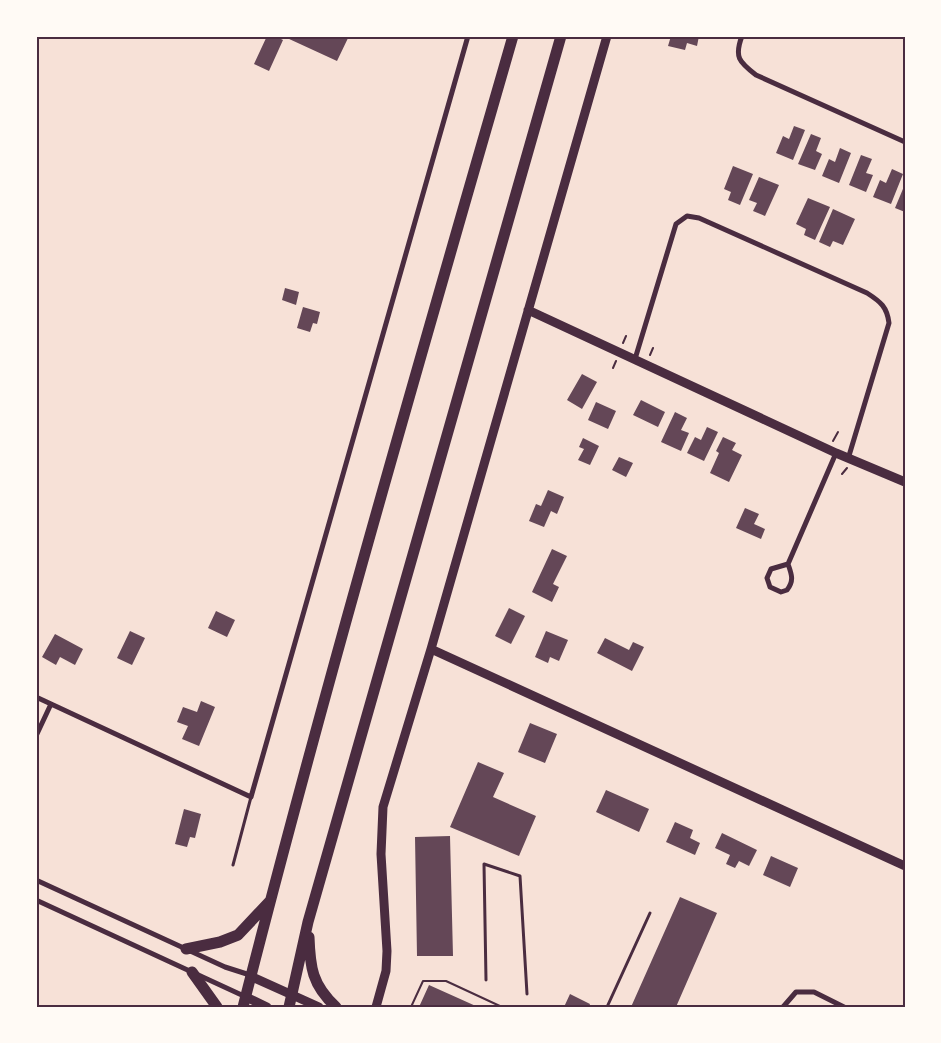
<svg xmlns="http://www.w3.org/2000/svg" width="941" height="1043" font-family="'Golos Text',sans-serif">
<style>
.building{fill:#644757}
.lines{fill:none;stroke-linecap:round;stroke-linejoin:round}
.path{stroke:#4a2c40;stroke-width:2}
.service{stroke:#4a2c40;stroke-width:3}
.minor{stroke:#4a2c40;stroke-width:5}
.tertiary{stroke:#4a2c40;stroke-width:9}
.primary{stroke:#4a2c40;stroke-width:11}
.neatline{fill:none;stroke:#4a2c40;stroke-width:2}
</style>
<rect width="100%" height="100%" fill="#f7e1d7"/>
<path class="building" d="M 267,36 L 275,36 L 283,40 L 269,71 L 254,64 Z
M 287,36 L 349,36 L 337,61 L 287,38 Z
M 671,36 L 699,36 L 697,46 L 687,43 L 685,50 L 668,46 Z
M 794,126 L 805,130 L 793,160 L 776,153 L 783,136 L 789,139 Z
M 811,134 L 821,138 L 816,151 L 822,154 L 815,170 L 798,164 Z
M 840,148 L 851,153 L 839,183 L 822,176 L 829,159 L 835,162 Z
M 861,155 L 872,159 L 866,173 L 873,175 L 866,192 L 849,185 Z
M 733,166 L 753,174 L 740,205 L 728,200 L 731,192 L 724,189 Z
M 892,169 L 903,174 L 891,204 L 873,197 L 880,180 L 886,183 Z
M 759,177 L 779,185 L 765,216 L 753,211 L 757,203 L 749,200 Z
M 905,184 L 905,212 L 895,208 Z
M 808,198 L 830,207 L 815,240 L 804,235 L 806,229 L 796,224 Z
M 833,209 L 855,219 L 843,245 L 833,241 L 830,247 L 819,242 Z
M 285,288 L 299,292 L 296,305 L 282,300 Z
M 303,307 L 320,312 L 317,324 L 313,323 L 310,332 L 297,328 Z
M 582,374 L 597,382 L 582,409 L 567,400 Z
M 641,400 L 665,412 L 658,427 L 633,415 Z
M 596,402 L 616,411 L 608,429 L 588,420 Z
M 675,412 L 687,418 L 681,430 L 689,433 L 681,451 L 661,442 Z
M 707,427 L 718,432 L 704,461 L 687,453 L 695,437 L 701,440 Z
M 723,437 L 736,443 L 732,450 L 742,455 L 729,482 L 710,473 L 719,453 L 716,451 Z
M 583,438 L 599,446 L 590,465 L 578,460 L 584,449 L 579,447 Z
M 619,457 L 633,463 L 626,477 L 612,470 Z
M 548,490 L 564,497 L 557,514 L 551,511 L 544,527 L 529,521 L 536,504 L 541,506 Z
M 745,508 L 759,514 L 754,524 L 765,529 L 761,539 L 736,528 Z
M 552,549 L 567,556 L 553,584 L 559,587 L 552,602 L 532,592 Z
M 509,608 L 525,616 L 511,644 L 495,636 Z
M 216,611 L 235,620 L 227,637 L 208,628 Z
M 130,631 L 145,638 L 132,665 L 117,658 Z
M 546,631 L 568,640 L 559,661 L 550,657 L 548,663 L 535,657 Z
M 55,634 L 83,649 L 75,665 L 60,657 L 56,665 L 42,657 Z
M 605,638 L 629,650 L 633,642 L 644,647 L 632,671 L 597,653 Z
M 201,701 L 215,707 L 199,746 L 182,739 L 188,726 L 177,722 L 183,707 L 197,712 Z
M 530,723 L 557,734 L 545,763 L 518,752 Z
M 478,762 L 504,773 L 493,797 L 536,816 L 519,856 L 450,827 Z
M 606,790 L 649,809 L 639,832 L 596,812 Z
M 184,809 L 201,814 L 195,838 L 190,837 L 187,847 L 175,844 Z
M 675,822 L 693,830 L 690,838 L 700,843 L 695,855 L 666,842 Z
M 722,833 L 757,850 L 749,866 L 739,861 L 735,868 L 726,864 L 730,855 L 715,848 Z
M 450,836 L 453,956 L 417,956 L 415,837 Z
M 771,856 L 798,868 L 790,887 L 763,875 Z
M 680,897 L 717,913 L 676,1007 L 631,1007 Z
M 429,985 L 478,1007 L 419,1007 Z
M 570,994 L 590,1004 L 589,1007 L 564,1007 Z"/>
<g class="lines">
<path class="path" d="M 623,343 L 626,336
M 650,355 L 653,348
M 613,368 L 616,361
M 833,441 L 838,432
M 842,474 L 847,468
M 411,1007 L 423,981 L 446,981 L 502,1007"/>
<path class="service" d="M 233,865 L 251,797
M 486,980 L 484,864 L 520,876 L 527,994
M 607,1007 L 650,913"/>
<path class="minor" d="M 742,36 C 734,57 739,62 756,75 L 905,142
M 635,359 L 676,224 L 687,216 L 699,218 L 867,293 C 881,302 887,307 889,323 L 848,459
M 788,564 L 771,569 L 767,578 L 770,587 L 781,592 L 787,590 C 794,581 792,575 788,564 L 836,453
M 36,697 L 251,797 L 468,36
M 36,736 L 51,704
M 36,880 L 225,967 L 250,975
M 36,900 L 246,997
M 783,1007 L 796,992 L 814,992 L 844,1007"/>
<path class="tertiary" d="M 528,310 L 836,453 L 905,482
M 431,649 L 905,866
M 250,976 L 319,1007
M 246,997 L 267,1007
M 376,1007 L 386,971 L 387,951 L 381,854 L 383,807 L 431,649 L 607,36"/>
<path class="primary" d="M 309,937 C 310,967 312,985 336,1007
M 186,949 L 220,942 L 238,935 L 270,901
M 192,972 L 217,1007
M 243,1007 C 326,681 420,359 513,36
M 289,1007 L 308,922 L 561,36"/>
</g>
<rect width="941" height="1043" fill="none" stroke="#fffaf5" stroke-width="75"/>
<rect x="38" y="38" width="866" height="968" class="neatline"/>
</svg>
